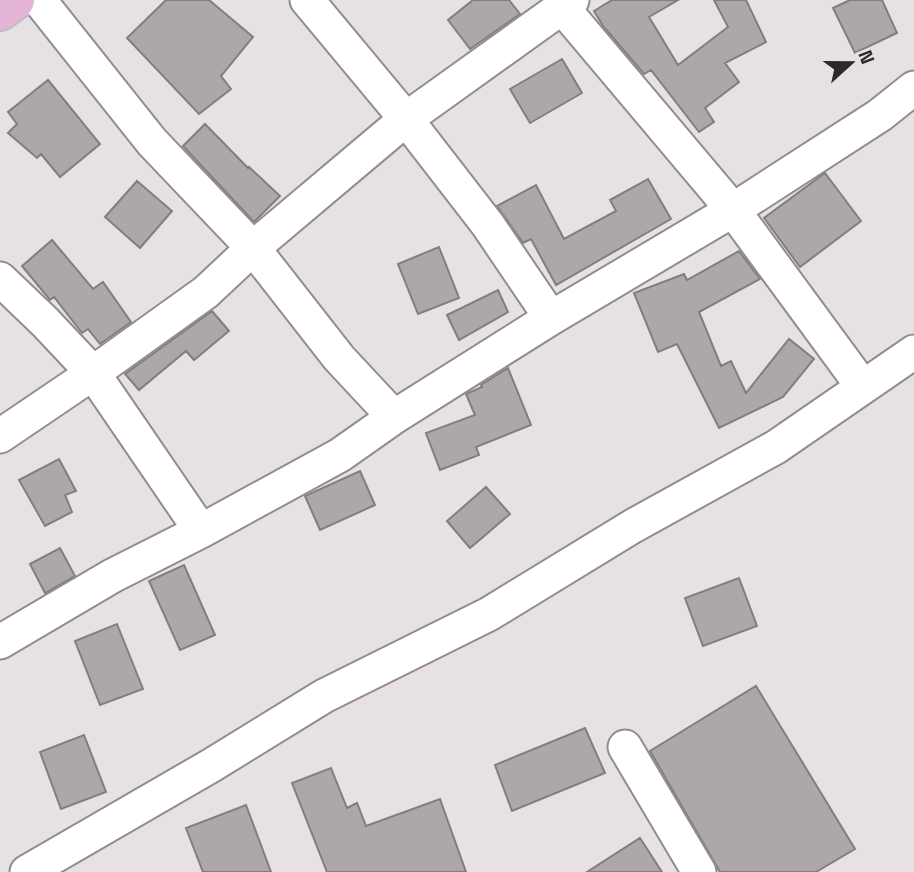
<svg xmlns="http://www.w3.org/2000/svg" width="914" height="872" font-family="'Space Grotesk',sans-serif">
<style>
.building{fill:#ada7ab;stroke:#837d81;stroke-width:2}
.lines{fill:none;stroke-linecap:round;stroke-linejoin:round}
.street-casing{stroke:#928c90;stroke-width:37}
.primary-casing{stroke:#bfbfbf;stroke-width:42}
.street{stroke:#fff;stroke-width:33}
.primary{stroke:#e4b5d8;stroke-width:38}
</style>
<rect width="100%" height="100%" fill="#e7e1e5"/>
<path class="building" d="M 166,0 L 209,0 L 253,37 L 221,76 L 231,89 L 199,114 L 127,38 Z
M 473,0 L 509,0 L 520,14 L 470,49 L 448,20 Z
M 612,0 L 678,0 L 649,17 L 678,65 L 728,27 L 714,0 L 746,0 L 766,42 L 725,63 L 739,82 L 705,108 L 714,122 L 699,132 L 651,70 L 644,74 L 603,26 L 594,11 Z
M 850,0 L 882,0 L 897,33 L 855,53 L 833,8 Z
M 562,59 L 582,93 L 530,123 L 510,89 Z
M 48,80 L 100,144 L 60,177 L 41,154 L 37,158 L 8,133 L 17,124 L 8,112 Z
M 205,124 L 248,168 L 249,167 L 280,196 L 254,222 L 183,146 Z
M 825,173 L 861,221 L 800,267 L 764,218 Z
M 648,179 L 671,219 L 556,285 L 531,239 L 523,243 L 497,206 L 536,185 L 564,239 L 616,211 L 610,200 Z
M 137,181 L 172,211 L 140,248 L 105,217 Z
M 52,240 L 93,289 L 103,282 L 131,322 L 100,344 L 88,329 L 82,333 L 54,297 L 50,300 L 22,266 Z
M 439,247 L 459,298 L 418,314 L 398,264 Z
M 739,251 L 760,279 L 699,312 L 721,366 L 731,361 L 746,393 L 789,339 L 814,359 L 783,397 L 719,428 L 677,344 L 658,352 L 634,293 L 684,274 L 687,280 Z
M 498,290 L 508,312 L 459,340 L 447,315 Z
M 212,311 L 229,331 L 194,360 L 186,351 L 139,390 L 125,374 Z
M 508,368 L 531,425 L 476,447 L 479,455 L 440,470 L 426,433 L 475,415 L 466,394 L 482,387 L 481,385 Z
M 59,459 L 76,491 L 65,495 L 72,512 L 45,526 L 19,480 Z
M 360,471 L 375,505 L 320,530 L 305,496 Z
M 486,487 L 510,514 L 470,548 L 447,521 Z
M 60,548 L 75,576 L 45,593 L 30,564 Z
M 184,565 L 215,635 L 180,650 L 149,581 Z
M 739,578 L 757,626 L 703,646 L 685,598 Z
M 117,624 L 143,689 L 100,705 L 75,641 Z
M 756,686 L 855,849 L 816,872 L 720,872 L 650,751 Z
M 585,728 L 605,773 L 512,811 L 495,765 Z
M 84,735 L 106,792 L 61,809 L 40,752 Z
M 331,768 L 347,808 L 357,803 L 366,826 L 440,799 L 466,872 L 327,872 L 292,783 Z
M 246,805 L 271,872 L 203,872 L 186,828 Z
M 640,838 L 662,872 L 587,872 Z"/>
<g class="lines">
<defs>
<path id="street" d="M 39,0 L 152,142 L 253,248 L 339,358 L 394,417
M 307,0 L 406,119 L 488,225 L 551,318
M 562,7 L 733,210 L 863,387
M 0,279 L 45,322 L 93,373 L 201,531
M 0,436 L 93,373 L 206,292 L 253,248 L 406,119 L 572,0
M 0,642 L 112,576 L 201,531 L 340,455 L 394,417 L 551,318 L 733,210 L 880,115 L 914,88
M 625,747 L 699,872
M 27,872 L 212,765 L 324,696 L 489,614 L 633,526 L 776,447 L 914,352"/>
<path id="primary" d="M 0,11 L 15,0"/>
</defs>
<use href="#street" class="street-casing"/>
<use href="#primary" class="primary-casing"/>
<use href="#street" class="street"/>
<use href="#primary" class="primary"/>
</g>
<g transform="translate(851 63) rotate(69)" stroke="#e7e1e5" stroke-width="5" paint-order="stroke">
<path d="M0-5L12 26L0 18L-12 26Z" fill="#2b292b"/>
<text y="-10" font-size="19" font-weight="bold" text-anchor="middle" fill="#2b292b">N</text>
</g>
</svg>
